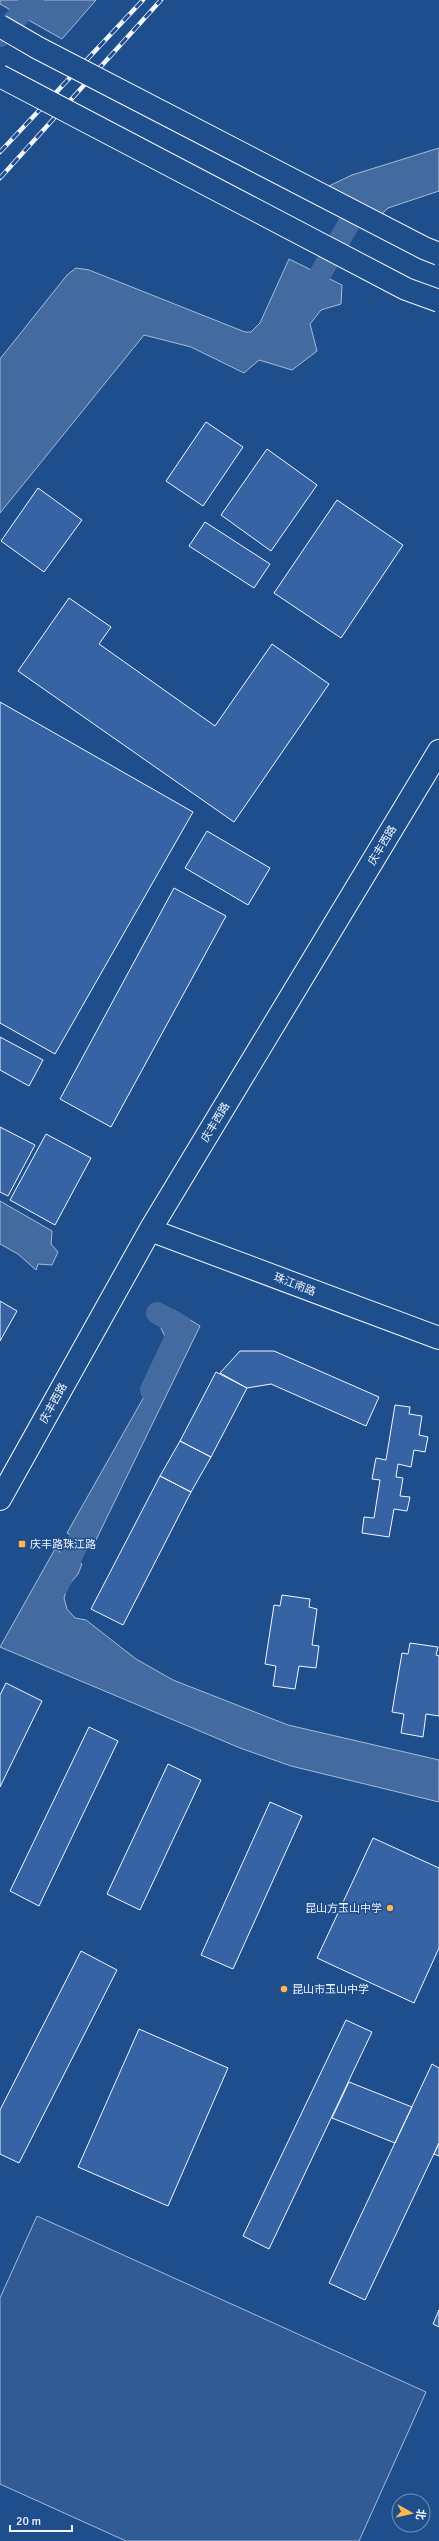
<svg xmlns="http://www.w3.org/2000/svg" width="439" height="2541" font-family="Signika,'Noto Sans SC',sans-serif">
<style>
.built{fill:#305b95;stroke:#a8bbd7}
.water{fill:#446ba0;stroke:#a8bbd7}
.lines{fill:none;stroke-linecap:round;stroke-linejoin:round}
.canal{stroke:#446ba0;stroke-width:22}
.building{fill:#3563a3;stroke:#f2f6ff}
.tertiary-casing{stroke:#f2f6ff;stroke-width:24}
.tertiary{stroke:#1f4e8c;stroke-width:22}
.rail-casing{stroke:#f2f6ff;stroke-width:4.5}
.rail{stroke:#1f4e8c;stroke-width:3;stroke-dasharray:9;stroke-linecap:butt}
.primary-bridge-casing{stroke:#f2f6ff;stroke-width:24;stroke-linecap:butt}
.primary-bridge{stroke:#1f4e8c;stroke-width:22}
.poi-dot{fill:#ffb74d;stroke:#1f4e8c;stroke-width:1.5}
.labels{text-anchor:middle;stroke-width:3;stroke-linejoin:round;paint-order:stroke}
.street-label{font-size:11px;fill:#f2f6ff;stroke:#1f4e8c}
.poi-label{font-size:11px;fill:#f2f6ff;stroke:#1f4e8c;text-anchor:start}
</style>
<rect width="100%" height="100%" fill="#1f4e8c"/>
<path class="built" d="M 37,2216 L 426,2392 L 359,2541 L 126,2541 L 0,2484 L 0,2298 Z"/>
<path class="water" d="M 0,0 L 96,0 L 62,39 L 0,4 Z
M 439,148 L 439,191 L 388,208 L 382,214 L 329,186 L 352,175 Z
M 289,259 L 342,285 L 341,304 L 321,310 L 310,324 L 317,351 L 292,370 L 259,360 L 244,373 L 191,347 L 144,335 L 0,513 L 0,359 L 67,275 L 76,268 L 89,270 L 245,332 L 251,332 L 260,323 Z
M 0,1201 L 52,1231 L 51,1244 L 58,1252 L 52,1265 L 38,1264 L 36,1270 L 18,1254 L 0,1244 Z
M 174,1310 L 200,1326 L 93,1546 L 67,1533 L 171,1349 L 161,1328 Z
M 55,1549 L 82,1564 L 78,1574 L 67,1587 L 64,1598 L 67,1609 L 75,1618 L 86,1620 L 136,1659 L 173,1680 L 288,1725 L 439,1760 L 439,1802 L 291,1766 L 240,1748 L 0,1647 Z"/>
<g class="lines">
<path class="canal" d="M 0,36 L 33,0
M 305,301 L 365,195
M 151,1390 L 181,1326 L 157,1313
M 58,1585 L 92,1513"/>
</g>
<path class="building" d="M 206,422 L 243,447 L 203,506 L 166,481 Z
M 267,449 L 317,485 L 271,551 L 221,515 Z
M 38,488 L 82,520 L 44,572 L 1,541 Z
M 337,500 L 403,545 L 341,638 L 274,593 Z
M 205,522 L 270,564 L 254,588 L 189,546 Z
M 69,598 L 111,627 L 99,644 L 215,726 L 272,644 L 329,684 L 234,822 L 18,671 Z
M 0,702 L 193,812 L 55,1054 L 0,1023 Z
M 207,831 L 270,868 L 248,905 L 185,868 Z
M 174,888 L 226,916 L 111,1127 L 60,1099 Z
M 0,1037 L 43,1060 L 29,1086 L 0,1070 Z
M 0,1127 L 35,1145 L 8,1196 L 0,1192 Z
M 46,1134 L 91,1158 L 55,1225 L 10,1200 Z
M 0,1301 L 17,1311 L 0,1341 Z
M 240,1351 L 274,1351 L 379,1397 L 366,1426 L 271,1384 L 247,1388 L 220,1373 Z
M 216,1372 L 247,1388 L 211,1457 L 180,1441 Z
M 395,1405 L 410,1407 L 409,1414 L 422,1416 L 419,1435 L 428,1437 L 425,1452 L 414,1450 L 411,1467 L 398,1464 L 396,1477 L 403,1478 L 400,1496 L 410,1497 L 407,1511 L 394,1509 L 389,1537 L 362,1533 L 364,1517 L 374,1518 L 380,1480 L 372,1479 L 376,1458 L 386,1460 Z
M 180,1441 L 211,1457 L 191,1492 L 160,1476 Z
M 160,1476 L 191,1492 L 123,1625 L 91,1609 Z
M 282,1595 L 310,1599 L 309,1607 L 317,1609 L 312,1645 L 319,1646 L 316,1668 L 299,1666 L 295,1689 L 273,1686 L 276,1666 L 265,1664 L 274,1605 L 280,1606 Z
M 410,1643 L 438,1647 L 436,1655 L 439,1656 L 439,1716 L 426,1714 L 423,1737 L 401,1733 L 404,1714 L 392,1712 L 402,1653 L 408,1654 Z
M 6,1683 L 42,1701 L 0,1787 L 0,1695 Z
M 89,1727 L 118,1741 L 39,1906 L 10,1891 Z
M 168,1764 L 201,1780 L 140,1910 L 107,1894 Z
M 270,1802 L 302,1816 L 233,1969 L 201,1955 Z
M 373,1838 L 439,1868 L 439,1948 L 414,2003 L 317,1958 Z
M 81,1951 L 117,1970 L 19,2163 L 0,2154 L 0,2110 Z
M 346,2020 L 372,2032 L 269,2249 L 243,2236 Z
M 139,2029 L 228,2068 L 168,2206 L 78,2167 Z
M 432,2064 L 439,2068 L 439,2143 L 365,2300 L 329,2283 Z
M 349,2082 L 412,2107 L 395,2143 L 332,2118 Z
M 439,2143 L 439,2156 L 434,2154 Z
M 439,2310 L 439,2327 L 433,2324 Z"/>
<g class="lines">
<defs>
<path id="tertiary" d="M 150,1230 L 439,1338
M 0,1499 L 150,1230 L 439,751"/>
</defs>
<use href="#tertiary" class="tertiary-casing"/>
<use href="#tertiary" class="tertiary"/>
<defs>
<path id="rail" d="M 0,152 L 143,0
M 0,178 L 161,0"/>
</defs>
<use href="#rail" class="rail-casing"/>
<use href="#rail" class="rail"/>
<defs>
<path id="primary-bridge" d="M 0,26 L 38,48 L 424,248 L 439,254
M 0,76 L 406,289 L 439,301"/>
</defs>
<use href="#primary-bridge" class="primary-bridge-casing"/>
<use href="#primary-bridge" class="primary-bridge"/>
</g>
<g class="poi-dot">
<rect x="18" y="1540" width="8" height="8" rx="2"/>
<circle cx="390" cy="1908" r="4"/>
<circle cx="284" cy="1989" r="4"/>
</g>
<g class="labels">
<g class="street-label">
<text transform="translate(382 845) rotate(-59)" y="4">庆丰西路</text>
<text transform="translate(215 1122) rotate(-59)" y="4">庆丰西路</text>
<text transform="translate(295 1284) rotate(21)" y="4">珠江南路</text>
<text transform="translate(53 1403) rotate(-61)" y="4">庆丰西路</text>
</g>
<g class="poi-label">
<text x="30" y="1548">庆丰路珠江路</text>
<text x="382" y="1912" text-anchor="end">昆山方玉山中学</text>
<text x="292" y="1993">昆山市玉山中学</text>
</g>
</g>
<g transform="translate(411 2513) rotate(98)"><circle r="19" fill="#1f4e8c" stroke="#7391ba"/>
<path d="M0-3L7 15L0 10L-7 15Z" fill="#ffb74d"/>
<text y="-6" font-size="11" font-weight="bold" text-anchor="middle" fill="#f2f6ff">北</text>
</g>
<path d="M10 2525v6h62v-6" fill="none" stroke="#f2f6ff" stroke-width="2"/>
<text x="16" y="2525" font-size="12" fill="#f2f6ff" stroke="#1f4e8c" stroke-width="3" paint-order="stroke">20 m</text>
</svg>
